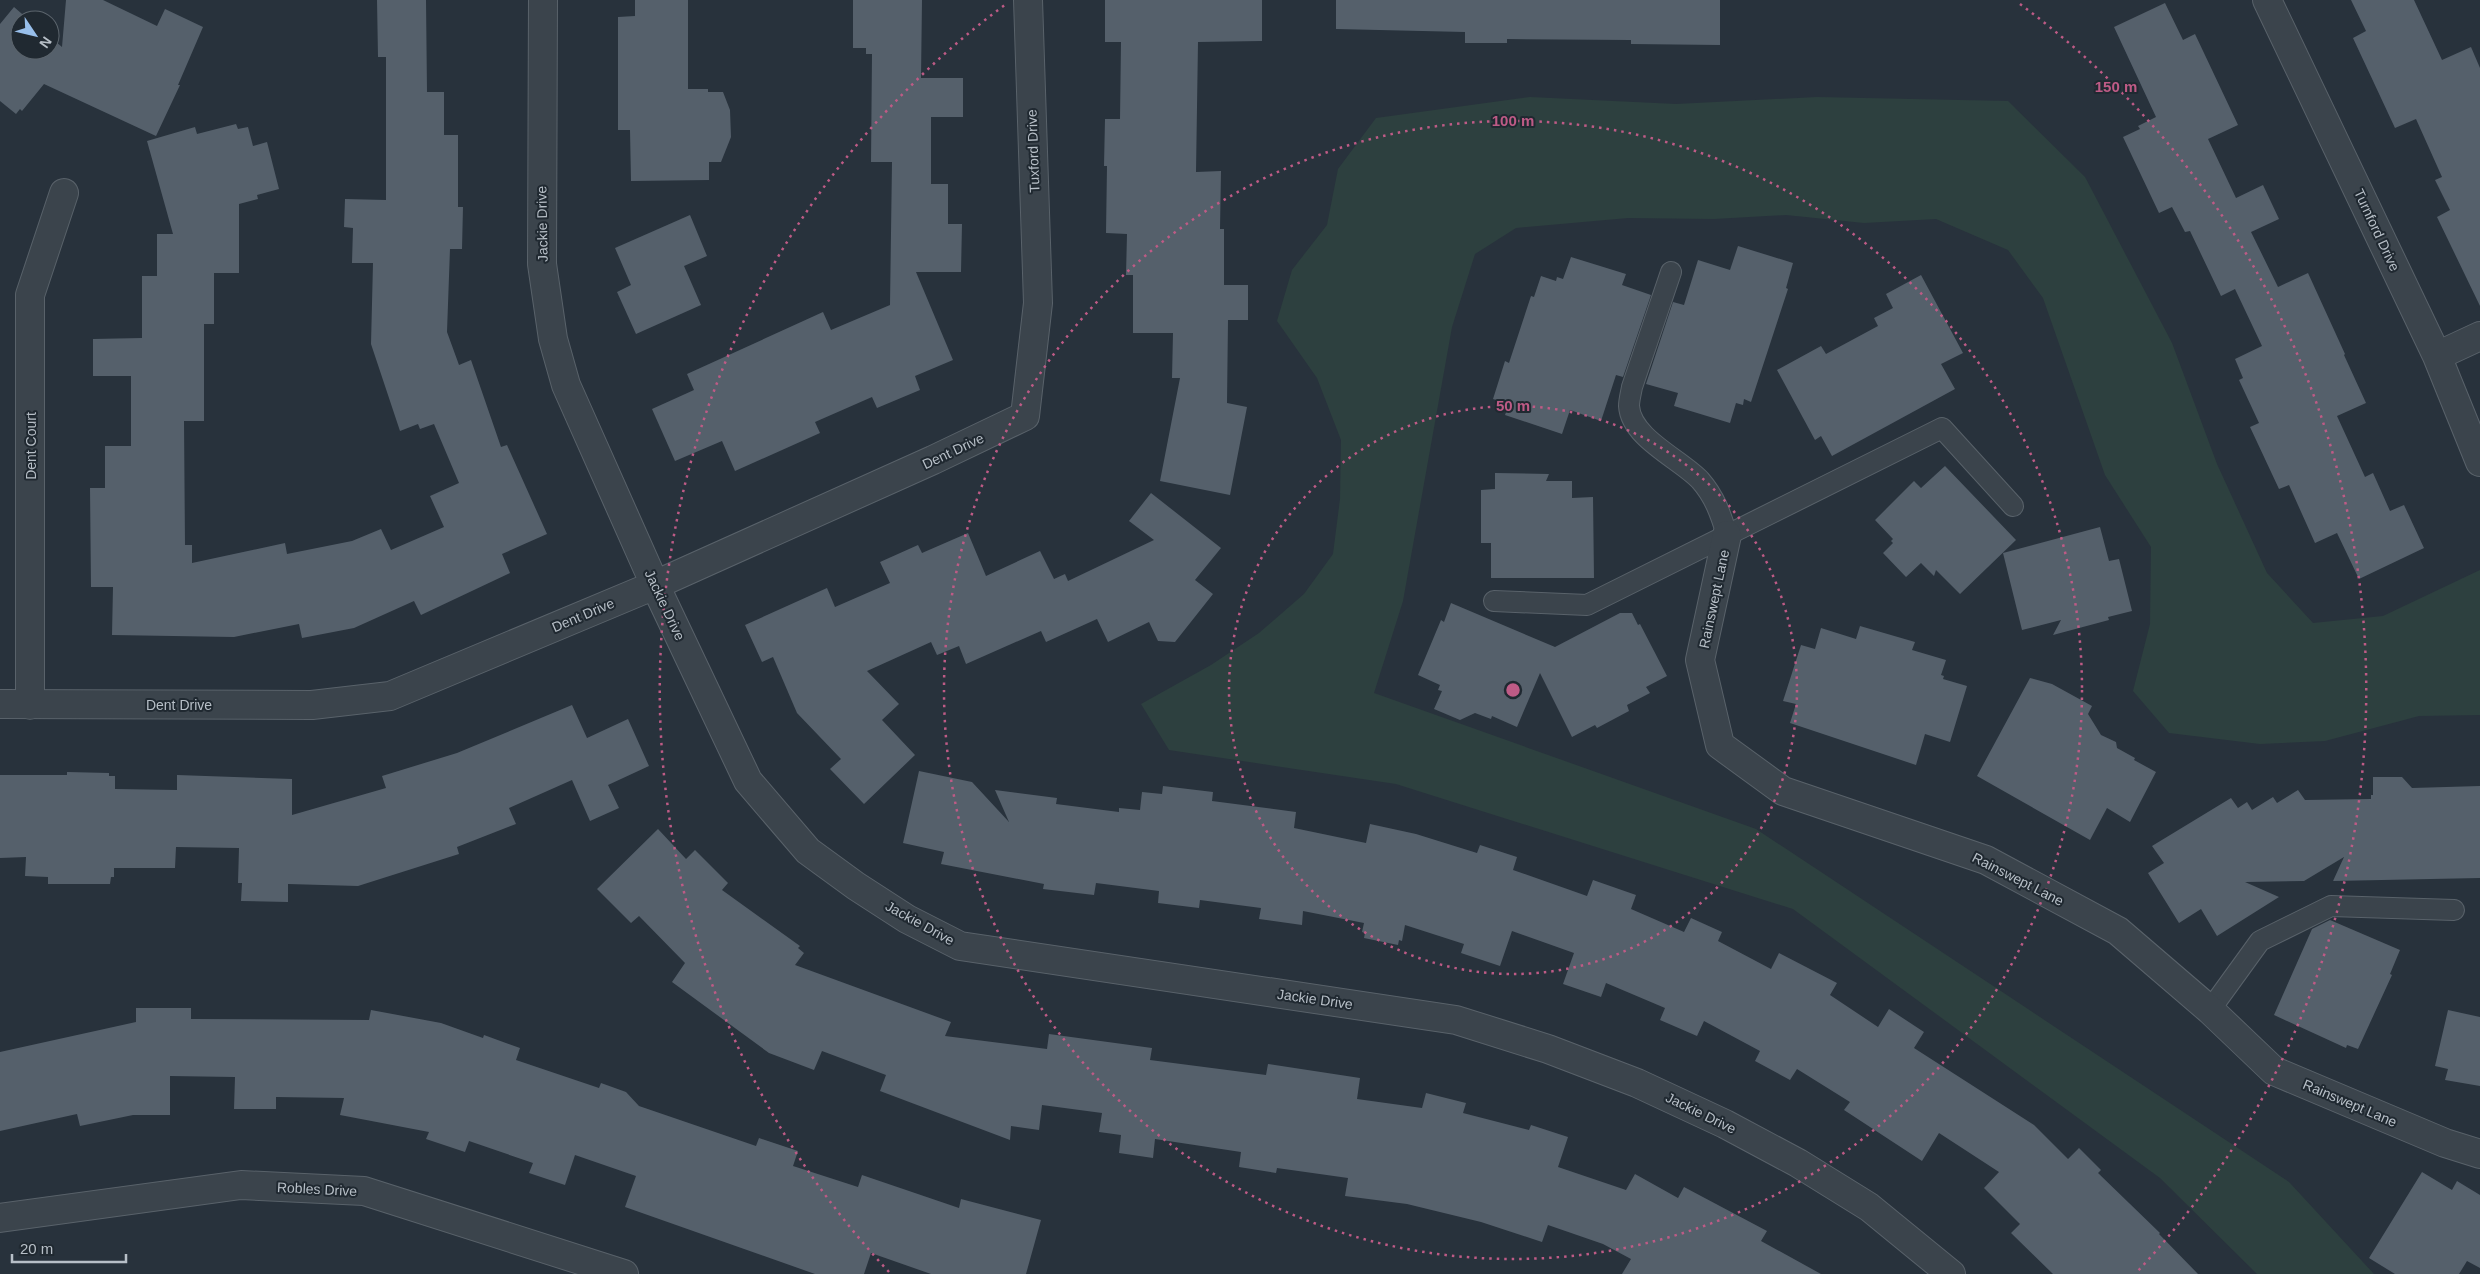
<svg xmlns="http://www.w3.org/2000/svg" width="2480" height="1274" font-family="Helvetica,sans-serif">
<style>
.green{fill:#2d403f}
.building{fill:#55606b}
.lines{fill:none;stroke-linecap:round;stroke-linejoin:round}
.lane-casing{stroke:#59626a;stroke-width:22}
.street-casing{stroke:#59626a;stroke-width:30}
.lane{stroke:#3b444c;stroke-width:20}
.street{stroke:#3b444c;stroke-width:28}
.ring{fill:none;stroke:#be5b86;stroke-width:2.5;stroke-dasharray:2.5 5}
.labels{text-anchor:middle;stroke-width:4;stroke-linejoin:round;paint-order:stroke}
.street-label{font-size:14px;fill:#b7bfc7;stroke:#202931}
.centre{fill:#be5b86;stroke:#202931;stroke-width:2.5}
.ring-label{font-size:15px;text-anchor:middle;font-weight:bold;fill:#be5b86;stroke:#202931;stroke-width:4;stroke-linejoin:round;paint-order:stroke}
</style>
<rect width="100%" height="100%" fill="#28323c"/>
<path class="green" d="M 1530,97 L 1676,104 L 1817,97 L 2008,101 L 2085,177 L 2172,343 L 2217,464 L 2267,573 L 2313,623 L 2383,616 L 2480,570 L 2480,715 L 2419,716 L 2325,741 L 2260,744 L 2169,733 L 2133,691 L 2150,624 L 2151,547 L 2105,475 L 2043,298 L 2008,250 L 1936,219 L 1864,223 L 1786,215 L 1714,219 L 1628,218 L 1516,228 L 1475,254 L 1452,327 L 1403,601 L 1374,693 L 1756,829 L 2289,1182 L 2374,1274 L 2257,1274 L 2160,1178 L 1793,909 L 1396,784 L 1169,750 L 1141,704 L 1211,665 L 1259,633 L 1304,594 L 1333,554 L 1340,499 L 1341,440 L 1317,378 L 1277,321 L 1292,270 L 1327,225 L 1338,169 L 1376,118 Z"/>
<path class="building" d="M 66,0 L 103,0 L 157,26 L 165,9 L 203,27 L 178,85 L 180,85 L 156,136 L 44,84 L 22,111 L 20,109 L 16,114 L 0,101 L 0,24 L 14,7 L 29,20 L 20,20 L 20,50 L 50,50 L 50,37 L 62,47 Z
M 377,0 L 426,0 L 427,92 L 444,92 L 444,135 L 458,135 L 458,207 L 463,207 L 462,249 L 450,249 L 447,332 L 459,365 L 471,360 L 501,447 L 507,445 L 547,534 L 502,554 L 510,573 L 421,615 L 414,601 L 354,628 L 302,638 L 299,624 L 234,637 L 112,635 L 113,587 L 91,587 L 90,488 L 105,488 L 105,446 L 131,446 L 131,376 L 93,376 L 93,339 L 142,338 L 142,276 L 157,276 L 157,234 L 173,234 L 147,141 L 195,127 L 197,134 L 236,124 L 238,129 L 248,127 L 253,146 L 267,142 L 279,189 L 257,195 L 258,199 L 239,204 L 239,273 L 214,273 L 214,324 L 204,324 L 204,421 L 184,421 L 185,545 L 192,545 L 192,563 L 285,543 L 287,554 L 352,541 L 381,529 L 391,550 L 444,527 L 430,496 L 459,483 L 434,424 L 420,429 L 418,424 L 400,431 L 371,344 L 373,263 L 352,263 L 353,228 L 344,227 L 345,199 L 386,200 L 386,57 L 378,57 Z
M 635,0 L 688,0 L 688,89 L 708,89 L 708,92 L 723,92 L 730,110 L 731,137 L 721,162 L 709,162 L 709,180 L 631,181 L 630,130 L 618,130 L 618,17 L 635,16 Z
M 853,0 L 922,0 L 921,78 L 963,78 L 963,117 L 931,117 L 931,184 L 948,184 L 948,224 L 962,224 L 961,272 L 916,272 L 953,360 L 915,376 L 920,390 L 877,408 L 872,397 L 815,422 L 820,433 L 735,471 L 722,441 L 675,461 L 652,409 L 694,390 L 687,374 L 823,312 L 831,330 L 890,305 L 892,162 L 871,162 L 872,54 L 866,54 L 866,48 L 853,48 Z
M 1105,0 L 1262,0 L 1262,41 L 1198,42 L 1196,172 L 1221,171 L 1220,229 L 1224,229 L 1224,285 L 1248,285 L 1248,320 L 1228,320 L 1227,403 L 1247,407 L 1230,495 L 1160,481 L 1180,378 L 1172,378 L 1173,333 L 1133,333 L 1133,275 L 1126,275 L 1127,234 L 1106,233 L 1107,166 L 1104,166 L 1105,119 L 1120,119 L 1121,42 L 1105,42 Z
M 1336,0 L 1720,0 L 1720,45 L 1631,44 L 1631,40 L 1507,39 L 1507,43 L 1465,43 L 1465,32 L 1336,29 Z
M 2351,0 L 2414,0 L 2442,60 L 2471,47 L 2480,68 L 2480,306 L 2437,217 L 2450,210 L 2435,180 L 2442,177 L 2416,119 L 2395,128 L 2353,38 L 2366,31 Z
M 2165,3 L 2183,40 L 2195,34 L 2238,125 L 2208,139 L 2236,198 L 2263,185 L 2279,219 L 2251,232 L 2278,287 L 2308,273 L 2345,354 L 2344,355 L 2366,403 L 2337,416 L 2365,477 L 2373,473 L 2390,511 L 2404,505 L 2424,548 L 2359,579 L 2337,533 L 2315,543 L 2289,485 L 2279,489 L 2250,427 L 2259,423 L 2239,380 L 2243,378 L 2235,359 L 2262,346 L 2235,289 L 2221,296 L 2190,231 L 2185,232 L 2172,207 L 2159,213 L 2123,137 L 2140,129 L 2138,126 L 2156,117 L 2114,27 Z
M 690,215 L 707,256 L 684,266 L 701,305 L 636,334 L 617,292 L 631,285 L 615,248 Z
M 1738,246 L 1793,263 L 1786,288 L 1788,289 L 1751,402 L 1744,399 L 1743,405 L 1736,403 L 1730,423 L 1674,406 L 1678,393 L 1646,384 L 1673,302 L 1684,305 L 1698,260 L 1730,270 Z
M 1571,257 L 1626,274 L 1622,285 L 1651,295 L 1623,377 L 1616,375 L 1601,421 L 1570,410 L 1562,434 L 1505,415 L 1509,404 L 1493,399 L 1505,361 L 1509,363 L 1531,296 L 1534,297 L 1541,276 L 1556,281 L 1557,277 L 1563,279 Z
M 1921,275 L 1963,353 L 1941,364 L 1955,389 L 1832,456 L 1821,436 L 1815,440 L 1777,370 L 1821,346 L 1826,354 L 1878,326 L 1874,318 L 1893,308 L 1886,294 Z
M 1945,466 L 2016,540 L 1960,594 L 1936,570 L 1934,576 L 1921,563 L 1906,577 L 1883,553 L 1893,543 L 1891,541 L 1893,539 L 1875,520 L 1914,481 L 1921,488 Z
M 1495,473 L 1549,474 L 1546,481 L 1572,481 L 1572,498 L 1593,497 L 1594,578 L 1491,578 L 1491,543 L 1481,543 L 1481,490 L 1495,489 Z
M 1151,493 L 1221,548 L 1195,580 L 1213,594 L 1175,642 L 1158,641 L 1149,622 L 1108,642 L 1097,619 L 1046,642 L 1041,631 L 966,664 L 959,646 L 937,655 L 931,642 L 867,671 L 899,704 L 882,720 L 915,755 L 864,804 L 830,769 L 841,759 L 797,713 L 773,657 L 762,662 L 745,625 L 827,588 L 835,607 L 890,583 L 880,562 L 918,545 L 922,553 L 968,533 L 986,576 L 1040,551 L 1054,579 L 1065,574 L 1068,581 L 1154,540 L 1129,521 Z
M 2100,527 L 2109,561 L 2119,559 L 2132,611 L 2108,617 L 2109,620 L 2053,635 L 2061,620 L 2022,630 L 2003,553 Z
M 1451,603 L 1555,647 L 1620,613 L 1632,613 L 1638,625 L 1640,624 L 1667,676 L 1646,687 L 1650,693 L 1627,705 L 1629,711 L 1597,728 L 1595,725 L 1572,737 L 1540,673 L 1517,727 L 1492,716 L 1491,719 L 1475,713 L 1460,720 L 1434,709 L 1442,691 L 1438,690 L 1440,685 L 1418,675 L 1441,620 L 1444,622 Z
M 1860,626 L 1915,642 L 1912,650 L 1946,660 L 1941,675 L 1944,676 L 1943,679 L 1967,686 L 1950,742 L 1925,734 L 1916,765 L 1790,723 L 1796,704 L 1783,701 L 1801,645 L 1815,649 L 1821,628 L 1856,639 Z
M 2030,678 L 2052,684 L 2092,706 L 2088,714 L 2101,735 L 2116,742 L 2117,748 L 2135,758 L 2134,760 L 2156,772 L 2130,822 L 2107,808 L 2090,840 L 1977,776 Z
M 572,705 L 587,738 L 628,719 L 649,766 L 608,785 L 619,808 L 590,821 L 572,780 L 509,808 L 516,824 L 457,847 L 459,854 L 358,886 L 288,884 L 288,902 L 241,901 L 242,883 L 238,883 L 239,848 L 176,847 L 175,868 L 114,868 L 114,877 L 111,877 L 110,884 L 48,884 L 48,877 L 25,876 L 26,857 L 0,858 L 0,775 L 67,775 L 67,772 L 109,773 L 109,776 L 115,776 L 115,789 L 177,790 L 177,775 L 292,779 L 292,815 L 386,788 L 382,776 L 457,753 Z
M 919,771 L 972,782 L 1009,822 L 995,790 L 1057,798 L 1056,804 L 1119,812 L 1119,808 L 1140,810 L 1142,792 L 1162,794 L 1163,786 L 1213,792 L 1212,801 L 1296,812 L 1294,828 L 1366,843 L 1370,824 L 1416,834 L 1477,853 L 1480,845 L 1517,857 L 1513,870 L 1587,896 L 1593,880 L 1636,895 L 1631,909 L 1684,932 L 1691,918 L 1722,932 L 1718,941 L 1771,969 L 1779,953 L 1837,983 L 1830,995 L 1878,1027 L 1889,1009 L 1924,1032 L 1914,1048 L 2034,1125 L 2068,1159 L 2079,1148 L 2101,1170 L 2098,1173 L 2160,1233 L 2159,1234 L 2198,1274 L 2053,1274 L 2011,1233 L 2020,1224 L 1984,1188 L 1999,1172 L 1939,1133 L 1922,1161 L 1844,1110 L 1850,1102 L 1797,1069 L 1790,1080 L 1755,1061 L 1760,1051 L 1704,1021 L 1697,1036 L 1660,1020 L 1665,1008 L 1606,983 L 1601,997 L 1563,984 L 1574,953 L 1512,931 L 1500,966 L 1461,953 L 1464,944 L 1405,925 L 1402,941 L 1399,940 L 1398,945 L 1364,938 L 1365,933 L 1362,932 L 1364,923 L 1303,911 L 1302,925 L 1259,919 L 1261,908 L 1200,900 L 1199,908 L 1158,903 L 1159,891 L 1096,883 L 1094,895 L 1043,889 L 1044,884 L 941,864 L 944,852 L 903,843 Z
M 2373,777 L 2402,777 L 2412,788 L 2480,786 L 2480,878 L 2333,881 L 2344,857 L 2304,881 L 2245,882 L 2279,897 L 2217,936 L 2201,909 L 2179,923 L 2148,873 L 2164,863 L 2152,846 L 2231,798 L 2238,808 L 2247,802 L 2252,810 L 2273,797 L 2277,803 L 2298,790 L 2305,800 L 2371,799 L 2371,795 L 2373,795 Z
M 658,829 L 686,859 L 695,850 L 728,883 L 722,890 L 800,946 L 798,948 L 804,953 L 795,965 L 951,1022 L 945,1036 L 1047,1049 L 1049,1034 L 1152,1048 L 1150,1060 L 1266,1075 L 1268,1064 L 1360,1078 L 1357,1099 L 1422,1108 L 1426,1093 L 1466,1103 L 1463,1113 L 1529,1130 L 1531,1125 L 1568,1137 L 1558,1167 L 1626,1190 L 1635,1174 L 1678,1198 L 1684,1187 L 1767,1231 L 1761,1241 L 1821,1274 L 1622,1274 L 1631,1259 L 1603,1244 L 1548,1225 L 1542,1242 L 1481,1222 L 1407,1204 L 1345,1196 L 1348,1178 L 1277,1168 L 1276,1173 L 1239,1167 L 1241,1152 L 1155,1139 L 1153,1158 L 1119,1153 L 1121,1135 L 1099,1132 L 1102,1113 L 1042,1105 L 1039,1130 L 1011,1126 L 1010,1140 L 880,1091 L 886,1075 L 822,1051 L 814,1070 L 769,1053 L 672,982 L 685,963 L 639,916 L 631,923 L 597,889 Z
M 2330,920 L 2400,950 L 2390,974 L 2392,975 L 2358,1049 L 2347,1045 L 2346,1048 L 2274,1015 L 2312,929 Z
M 136,1008 L 191,1008 L 191,1019 L 369,1020 L 371,1010 L 441,1023 L 483,1038 L 484,1035 L 520,1048 L 516,1060 L 599,1088 L 601,1083 L 626,1092 L 639,1106 L 756,1146 L 759,1138 L 798,1151 L 793,1166 L 858,1187 L 862,1175 L 959,1208 L 961,1199 L 1041,1220 L 1026,1274 L 931,1274 L 871,1253 L 864,1274 L 815,1274 L 625,1207 L 636,1176 L 575,1155 L 565,1185 L 529,1173 L 533,1163 L 469,1141 L 465,1152 L 426,1139 L 429,1132 L 340,1115 L 344,1098 L 276,1097 L 276,1109 L 234,1109 L 235,1077 L 170,1076 L 170,1115 L 133,1115 L 80,1126 L 77,1114 L 0,1131 L 0,1052 L 136,1022 Z
M 2448,1010 L 2480,1017 L 2480,1086 L 2445,1080 L 2448,1069 L 2435,1066 Z
M 2422,1172 L 2452,1190 L 2457,1181 L 2480,1195 L 2480,1268 L 2467,1261 L 2459,1274 L 2395,1274 L 2369,1258 Z"/>
<g class="lines">
<defs>
<path id="lane" d="M 1671,272 L 1632,387 C 1631,393 1629,400 1629,406 C 1631,438 1680,459 1700,480 C 1715,497 1721,515 1727,535
M 1494,601 L 1587,605 L 1942,428 L 2013,506
M 2210,1010 L 2260,941 L 2331,906 L 2454,910"/>
<path id="street" d="M 543,0 L 542,264 L 553,339 L 566,385 L 655,585 L 748,781 L 808,851 L 856,886 L 907,919 L 960,946 L 1456,1020 L 1548,1049 L 1637,1083 L 1725,1124 L 1798,1163 L 1869,1207 L 1951,1274
M 2267,0 L 2437,356 L 2480,462
M 2437,356 L 2480,336
M 1727,535 L 1700,660 L 1720,745 L 1783,791 L 1986,860 L 2118,931 L 2210,1010 L 2274,1071 L 2445,1143 L 2480,1154
M 0,704 L 312,705 L 390,696 L 655,585 L 933,460 L 1025,416 L 1038,303 L 1028,0
M 30,705 L 30,295 L 64,193
M 0,1218 L 241,1185 L 364,1191 L 624,1274"/>
</defs>
<use href="#lane" class="lane-casing"/>
<use href="#street" class="street-casing"/>
<use href="#lane" class="lane"/>
<use href="#street" class="street"/>
</g>
<g class="ring">
<circle cx="1513" cy="690" r="284"/>
<circle cx="1513" cy="690" r="569"/>
<path d="M889 1272A853 853 0 0 1 1006 4M2020 4A853 853 0 0 1 2137 1272"/>
</g>
<g class="labels">
<g class="street-label">
<text transform="translate(1033 151) rotate(-92)" y="5">Tuxford Drive</text>
<text transform="translate(542 224) rotate(-91)" y="5">Jackie Drive</text>
<text transform="translate(2377 230) rotate(65)" y="5">Turnford Drive</text>
<text transform="translate(31 446) rotate(-90)" y="5">Dent Court</text>
<text transform="translate(953 451) rotate(-25)" y="5">Dent Drive</text>
<text transform="translate(1714 599) rotate(-78)" y="5">Rainswept Lane</text>
<text transform="translate(665 605) rotate(65)" y="5">Jackie Drive</text>
<text transform="translate(583 615) rotate(-23)" y="5">Dent Drive</text>
<text x="179" y="710">Dent Drive</text>
<text transform="translate(2018 879) rotate(27)" y="5">Rainswept Lane</text>
<text transform="translate(920 923) rotate(29)" y="5">Jackie Drive</text>
<text transform="translate(1315 999) rotate(8)" y="5">Jackie Drive</text>
<text transform="translate(2350 1103) rotate(23)" y="5">Rainswept Lane</text>
<text transform="translate(1701 1113) rotate(26)" y="5">Jackie Drive</text>
<text transform="translate(317 1189) rotate(3)" y="5">Robles Drive</text>
</g>
</g>
<circle cx="1513" cy="690" r="8" class="centre"/>
<g class="ring-label">
<text x="2116" y="92">150 m</text>
<text x="1513" y="126">100 m</text>
<text x="1513" y="411">50 m</text>
</g>
<g transform="translate(35 35) rotate(125)"><circle r="24" fill="#202931" stroke="#5c656d"/>
<path d="M0-4L9 19L0 12L-9 19Z" fill="#98bfeb"/>
<text y="-8" font-size="14" font-weight="bold" text-anchor="middle" fill="#b7bfc7">N</text>
</g>
<path d="M12 1254v8h114v-8" fill="none" stroke="#b7bfc7" stroke-width="2.5"/>
<text x="20" y="1254" font-size="15" fill="#b7bfc7" stroke="#202931" stroke-width="4" paint-order="stroke">20 m</text>
</svg>
